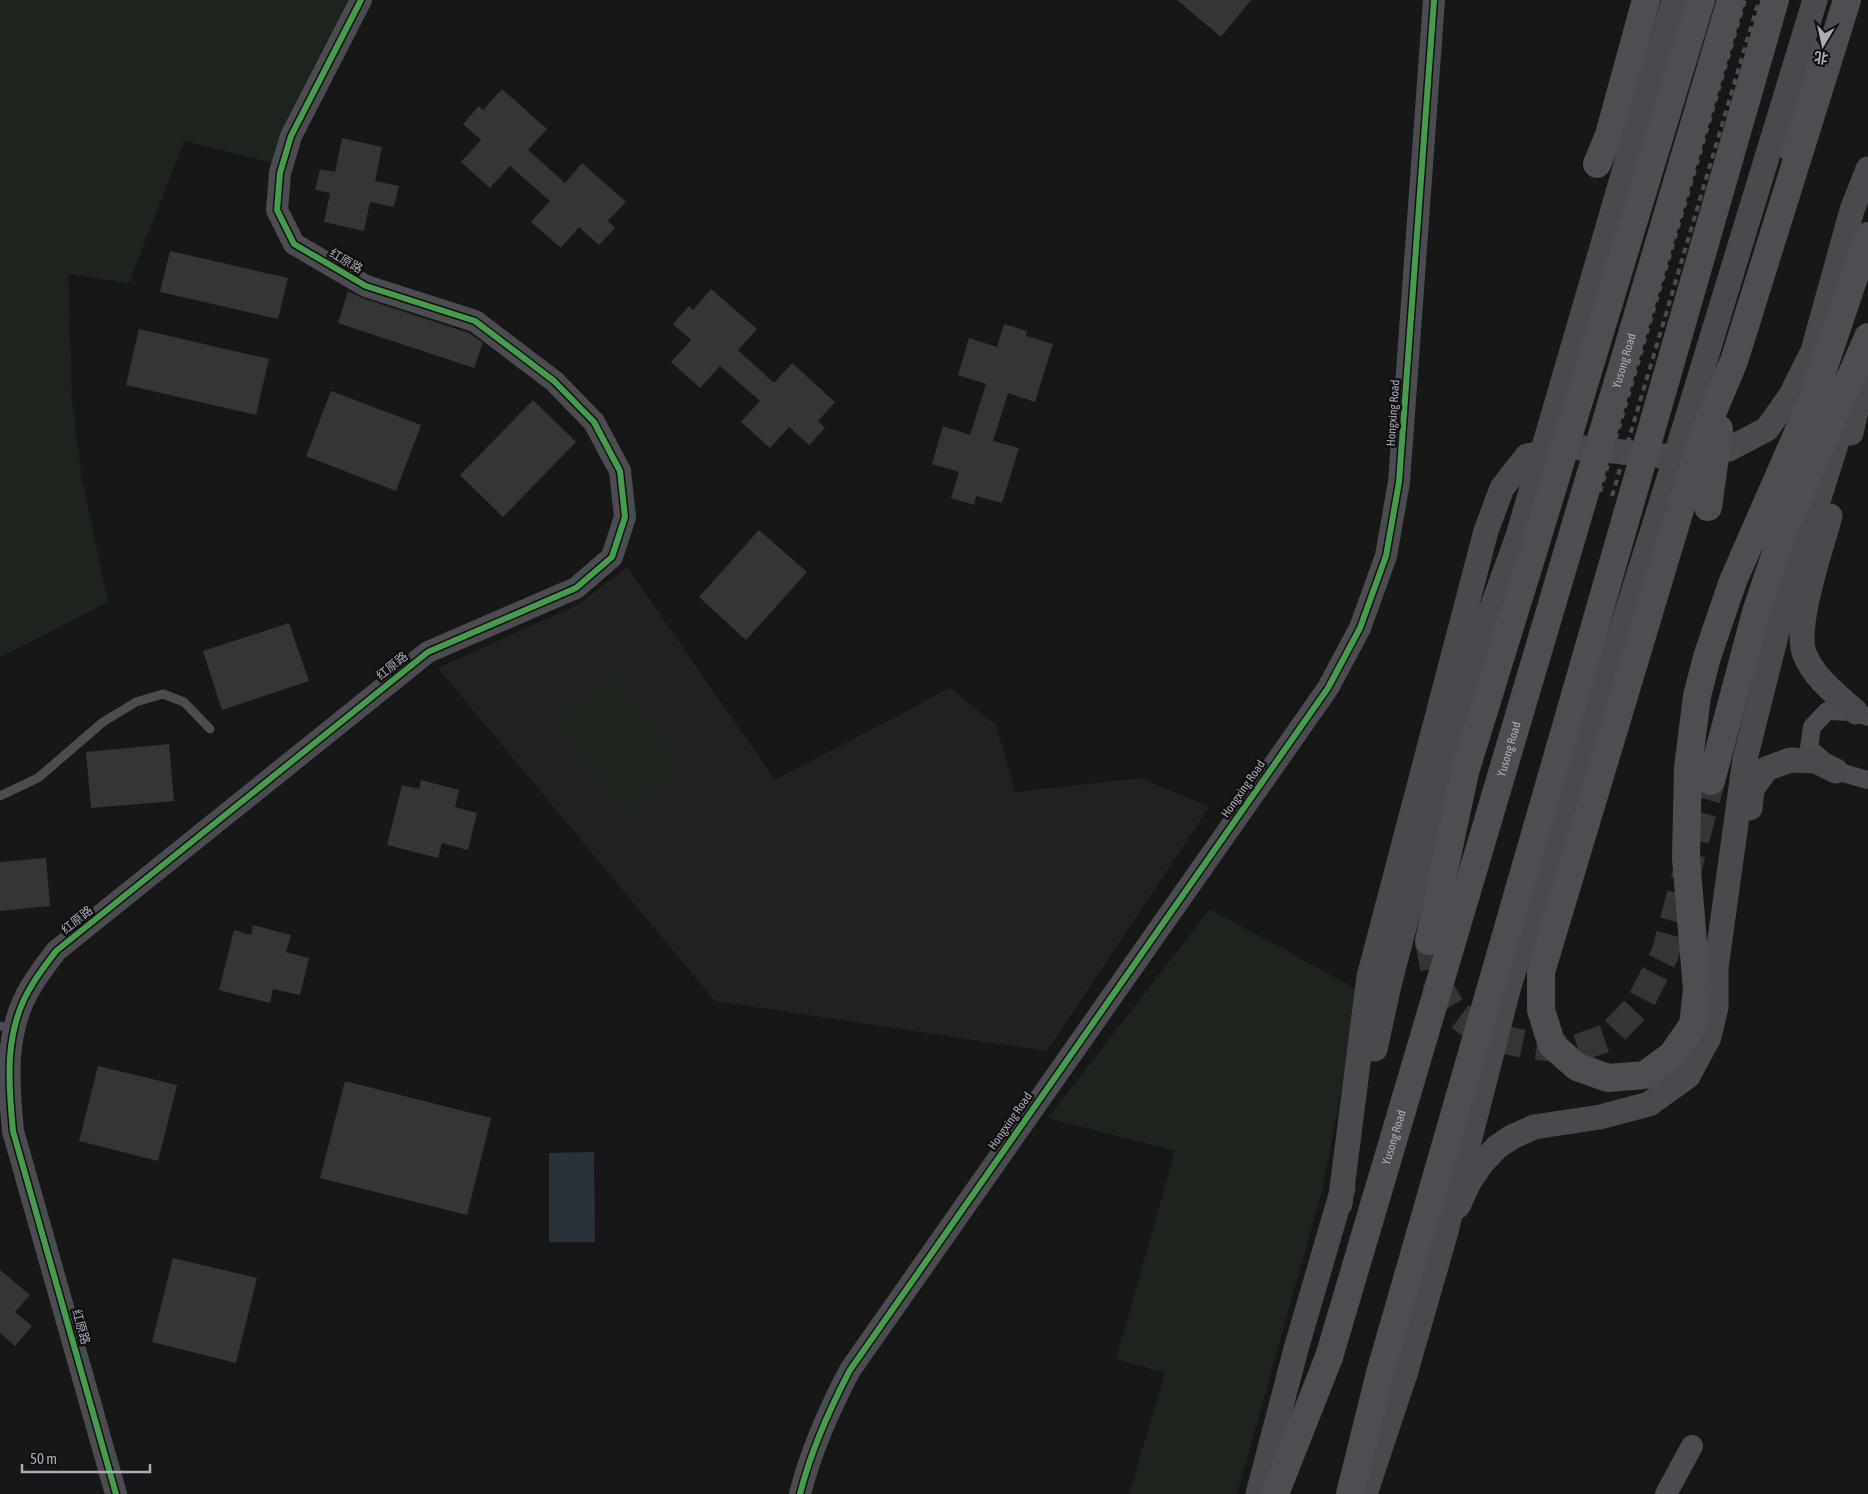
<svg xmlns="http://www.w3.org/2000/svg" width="1868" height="1494" font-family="'Asap Condensed','Noto Sans SC',sans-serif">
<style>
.built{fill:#212123}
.green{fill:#1d241e}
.water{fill:#2a3239}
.building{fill:#353536}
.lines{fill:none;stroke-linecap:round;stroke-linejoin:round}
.trunk-tunnel{stroke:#343537;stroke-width:28;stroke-dasharray:28 14;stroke-linecap:butt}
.service{stroke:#4b4c50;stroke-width:9}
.minor{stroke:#4b4c50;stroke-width:18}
.tertiary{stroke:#4b4c50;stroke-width:22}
.secondary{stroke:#4a4a4e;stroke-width:25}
.trunk{stroke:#4e4e52;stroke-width:28}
.rail{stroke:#4b4c4f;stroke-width:4;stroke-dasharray:6 5;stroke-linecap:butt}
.secondary-bridge{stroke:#4a4a4e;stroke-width:25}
.trunk-bridge{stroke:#4e4e52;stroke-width:28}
.cycleway-casing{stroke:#111113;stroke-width:9}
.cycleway{stroke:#469c4c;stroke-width:6}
.labels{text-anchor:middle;stroke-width:5;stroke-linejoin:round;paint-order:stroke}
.street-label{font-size:12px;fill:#a8adb8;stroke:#111113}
</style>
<rect width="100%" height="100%" fill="#171717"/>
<path class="built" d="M 627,567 L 775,780 L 950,688 L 996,725 L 1015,792 L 1141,778 L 1209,807 L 1047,1051 L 715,1001 L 438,668 L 577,605 Z"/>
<path class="green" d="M 0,0 L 348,0 L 281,131 L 272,163 L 184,141 L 129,283 L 68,274 L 72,402 L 82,479 L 108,602 L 0,657 Z
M 613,673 L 687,769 L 625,816 L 551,720 Z
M 1210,909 L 1360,991 L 1323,1187 L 1237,1494 L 1129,1494 L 1165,1373 L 1116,1359 L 1175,1151 L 1048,1118 Z"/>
<path class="water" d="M 594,1152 L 595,1242 L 549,1242 L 549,1153 Z"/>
<path class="building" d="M 1177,0 L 1251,0 L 1221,37 Z
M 502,89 L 547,129 L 528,150 L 565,183 L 582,163 L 626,202 L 608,221 L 615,228 L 599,245 L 579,227 L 561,248 L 531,222 L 550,201 L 510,166 L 490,188 L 461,162 L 481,140 L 463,124 L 479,106 L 483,110 Z
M 342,138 L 382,147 L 375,181 L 399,186 L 394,207 L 370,202 L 364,231 L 324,222 L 330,193 L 315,190 L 320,169 L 335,172 Z
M 170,251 L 288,278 L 278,319 L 160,292 Z
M 711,289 L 757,329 L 738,350 L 774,383 L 792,363 L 835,402 L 818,421 L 825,428 L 809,445 L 789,427 L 770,448 L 741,422 L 760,401 L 720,366 L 700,388 L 671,362 L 691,340 L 673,324 L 689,306 L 693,310 Z
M 348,291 L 362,298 L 469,333 L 483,343 L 474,368 L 338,323 Z
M 1004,324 L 1027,331 L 1026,336 L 1053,344 L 1035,402 L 1008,393 L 993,441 L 1019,448 L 1002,503 L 976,496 L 974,505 L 951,498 L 959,472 L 932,464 L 943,426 L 970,435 L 986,384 L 958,375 L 969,338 L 997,347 Z
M 139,329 L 269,359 L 256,415 L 126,385 Z
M 331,391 L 421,425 L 396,491 L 306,456 Z
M 533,400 L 576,442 L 503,517 L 460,475 Z
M 759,530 L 807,572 L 746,640 L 699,597 Z
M 289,623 L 309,681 L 222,710 L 203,651 Z
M 169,744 L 174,801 L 91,808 L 86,752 Z
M 421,780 L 459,790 L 455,807 L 477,813 L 468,850 L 442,843 L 438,858 L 387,845 L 402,785 L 419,789 Z
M 46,858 L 50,906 L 0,911 L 0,862 Z
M 253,925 L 291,935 L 286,952 L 309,958 L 300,995 L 273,989 L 270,1003 L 219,990 L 234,930 L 251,935 Z
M 98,1066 L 177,1085 L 158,1161 L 79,1141 Z
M 345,1081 L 491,1118 L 467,1215 L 320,1178 Z
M 173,1258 L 257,1278 L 236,1363 L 152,1342 Z
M 0,1270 L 30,1295 L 15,1312 L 32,1326 L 15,1346 L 0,1333 Z"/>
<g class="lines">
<path class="trunk-tunnel" d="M 1429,941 L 1437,984 L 1454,1012 L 1486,1036 L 1529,1045 L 1572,1050 L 1609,1037 L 1639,1005 L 1665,954 L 1711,781"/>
<path class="service" d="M 0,796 L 38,778 L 103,722 L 136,702 L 163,694 L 184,702 L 210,729
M 0,1026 L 13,1028"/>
<path class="minor" d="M 1868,717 L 1856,712 L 1827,711 L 1812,727 L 1809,748 L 1836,771 L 1868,780"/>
<path class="tertiary" d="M 116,1494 L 13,1131 C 8,1081 4,1029 32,985 C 39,973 48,962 56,951 L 428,652 L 576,588 L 612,557 L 625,517 L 620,471 L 594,422 L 554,381 L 475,321 L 366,286 L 294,244 L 277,210 L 280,173 L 291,136 L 361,0
M 800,1494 C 811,1450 829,1410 850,1370 L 1328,688 L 1360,628 L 1386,556 L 1399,482 L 1434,0
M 1666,1494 L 1692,1446"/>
<path class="secondary" d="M 1851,433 L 1868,355
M 1830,516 C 1822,546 1793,628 1805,655 C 1815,679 1837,695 1856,712
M 1750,808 L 1752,789 L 1766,769 L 1790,760 L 1816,761 L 1836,771
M 1509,986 L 1662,501
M 1375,1049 L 1389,985 L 1449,755 L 1489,616 L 1518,536
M 1340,1204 L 1369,977 L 1486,531 L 1502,488 L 1527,456 L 1572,447 L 1684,458 L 1729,449 L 1767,429 L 1791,395 L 1813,351 L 1852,210 L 1868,169
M 1458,1206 L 1469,1182 L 1482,1163 L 1497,1147 L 1512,1137 L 1534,1127 L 1600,1117 L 1649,1104 L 1688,1076 L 1709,1037 L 1716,1007 L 1716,968 L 1745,759 L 1779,624 L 1846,413
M 1258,1494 L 1296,1349 L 1343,1188
M 1365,1494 L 1405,1374"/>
<path class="trunk" d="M 1791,148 L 1806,50
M 1597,164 L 1609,135 L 1646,0
M 1682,503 L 1541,972 L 1541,1010 L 1552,1045 L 1577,1067 L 1608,1078 L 1645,1075 L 1672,1055 L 1693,1025 L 1697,990 L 1686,858 L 1688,768 L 1697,696 L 1707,657 L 1733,581 L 1814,396 L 1868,236
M 1711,781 L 1756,612 L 1783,532 L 1868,337
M 1429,941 L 1465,772 L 1537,539
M 1275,1494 L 1329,1357
M 1350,1494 L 1380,1373"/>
<path class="rail" d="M 1600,492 L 1745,0
M 1612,496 L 1759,0"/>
<path class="secondary-bridge" d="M 1662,501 L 1815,0
M 1518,536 L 1674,0
M 1405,1374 L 1445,1235 L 1509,986"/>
<g class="trunk-bridge">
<path d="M 1682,503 L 1706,428 L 1734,361 L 1847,0"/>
<path d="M 1708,507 L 1719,429"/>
<path d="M 1537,539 L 1701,0"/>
<path id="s1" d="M 1329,1357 L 1731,0"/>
<path d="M 1380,1373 L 1775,0"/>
</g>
<defs>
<path id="cycleway" d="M 116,1494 L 13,1131 C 8,1081 4,1029 32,985 C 39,973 48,962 56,951 L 428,652 L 576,588 L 612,557 L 625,517 L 620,471 L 594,422 L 554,381 L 475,321 L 366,286 L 294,244 L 277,210 L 280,173 L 291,136 L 361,0
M 800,1494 C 811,1450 829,1410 850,1370 L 1328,688 L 1360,628 L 1386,556 L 1399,482 L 1434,0"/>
</defs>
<use href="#cycleway" class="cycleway-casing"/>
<use href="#cycleway" class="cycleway"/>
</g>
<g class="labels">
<g class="street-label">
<text transform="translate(346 261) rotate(30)" y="4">红原路</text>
<text dy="4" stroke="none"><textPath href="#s1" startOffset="1039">Yusong Road</textPath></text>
<text transform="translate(1393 413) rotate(-86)" y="4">Hongxing Road</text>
<text transform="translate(392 666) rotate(-39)" y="4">红原路</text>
<text dy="4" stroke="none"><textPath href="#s1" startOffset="634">Yusong Road</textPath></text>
<text transform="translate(1243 789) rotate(-55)" y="4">Hongxing Road</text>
<text transform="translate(77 920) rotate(-39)" y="4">红原路</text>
<text transform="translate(1010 1121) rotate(-55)" y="4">Hongxing Road</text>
<text dy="4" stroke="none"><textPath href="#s1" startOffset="229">Yusong Road</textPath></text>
<text transform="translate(81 1327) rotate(74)" y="4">红原路</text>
</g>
</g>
<g transform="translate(1823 45) rotate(189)" stroke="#111113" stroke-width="4" paint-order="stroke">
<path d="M0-4L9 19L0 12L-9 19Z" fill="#a8adb8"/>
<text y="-8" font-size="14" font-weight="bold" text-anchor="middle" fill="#a8adb8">北</text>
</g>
<path d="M22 1464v8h128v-8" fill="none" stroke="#a8adb8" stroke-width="2.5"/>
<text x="30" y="1464" font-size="15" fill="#a8adb8" stroke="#111113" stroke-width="4" paint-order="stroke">50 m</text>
</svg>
